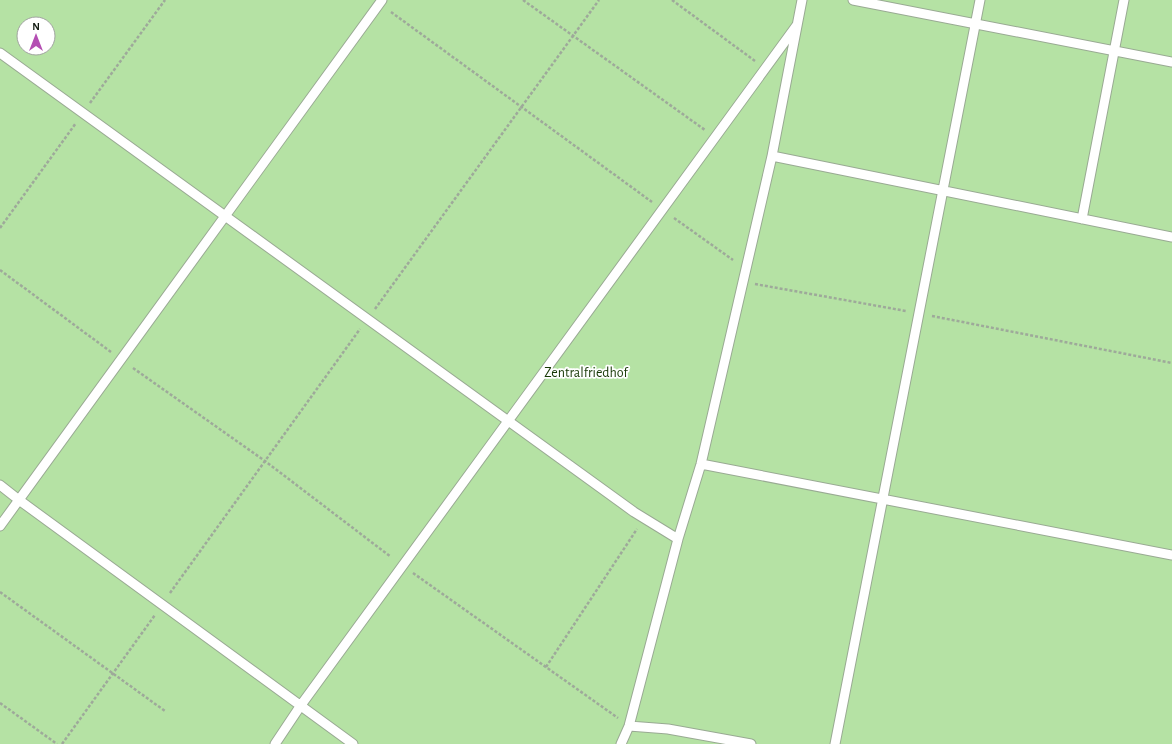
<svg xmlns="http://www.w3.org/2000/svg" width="1172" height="744" font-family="'Alegreya Sans',sans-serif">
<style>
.green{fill:#b5e2a4;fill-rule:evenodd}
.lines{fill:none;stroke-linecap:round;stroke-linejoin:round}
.lane-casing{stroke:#99aa93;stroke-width:11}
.path{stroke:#9ea99a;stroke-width:2.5;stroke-dasharray:3 2;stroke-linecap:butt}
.lane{stroke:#fff;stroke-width:9}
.labels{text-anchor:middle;stroke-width:3.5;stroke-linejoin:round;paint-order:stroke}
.park-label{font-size:14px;fill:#173805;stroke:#fff}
</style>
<rect width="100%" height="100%" fill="#f1ffeb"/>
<path class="green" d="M 0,0 L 1172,0 L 1172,744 L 0,744 ZM 24,24 L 48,24 L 48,48 L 24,48 Z"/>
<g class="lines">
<defs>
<path id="lane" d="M 853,0 L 1172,62
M 0,53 L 634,512 L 678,539
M 772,156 L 1172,237
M 1082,219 L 1124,0
M 701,464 L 1172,555
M 0,485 L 19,500 L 353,744
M 0,526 L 382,0
M 629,726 L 668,729 L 751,744
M 275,744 L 301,705 L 797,25
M 621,744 L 629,726 L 678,539 L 701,464 L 772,156 L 802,0
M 835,744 L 980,0"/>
</defs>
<use href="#lane" class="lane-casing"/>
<path class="path" d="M 523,0 L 705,130
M 672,0 L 755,61
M 391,12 L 652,202
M 90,103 L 165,0
M 674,218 L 733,260
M 0,228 L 76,123
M 0,270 L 111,352
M 755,284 L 906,311
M 375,309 L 599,0
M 932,316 L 1172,363
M 133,368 L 265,461 L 391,557
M 413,573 L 618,718
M 0,592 L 165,711
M 170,593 L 360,329
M 546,667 L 637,529
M 0,703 L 57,744
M 62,744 L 155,615"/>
<use href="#lane" class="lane"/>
</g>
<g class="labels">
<g class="park-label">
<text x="586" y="377">Zentralfriedhof</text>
</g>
</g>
<g transform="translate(36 36)"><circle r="19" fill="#ffffff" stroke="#a1a4a0"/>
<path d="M0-3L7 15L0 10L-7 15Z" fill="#b44eb3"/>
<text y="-6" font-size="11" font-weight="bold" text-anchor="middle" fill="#141b12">N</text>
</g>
</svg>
